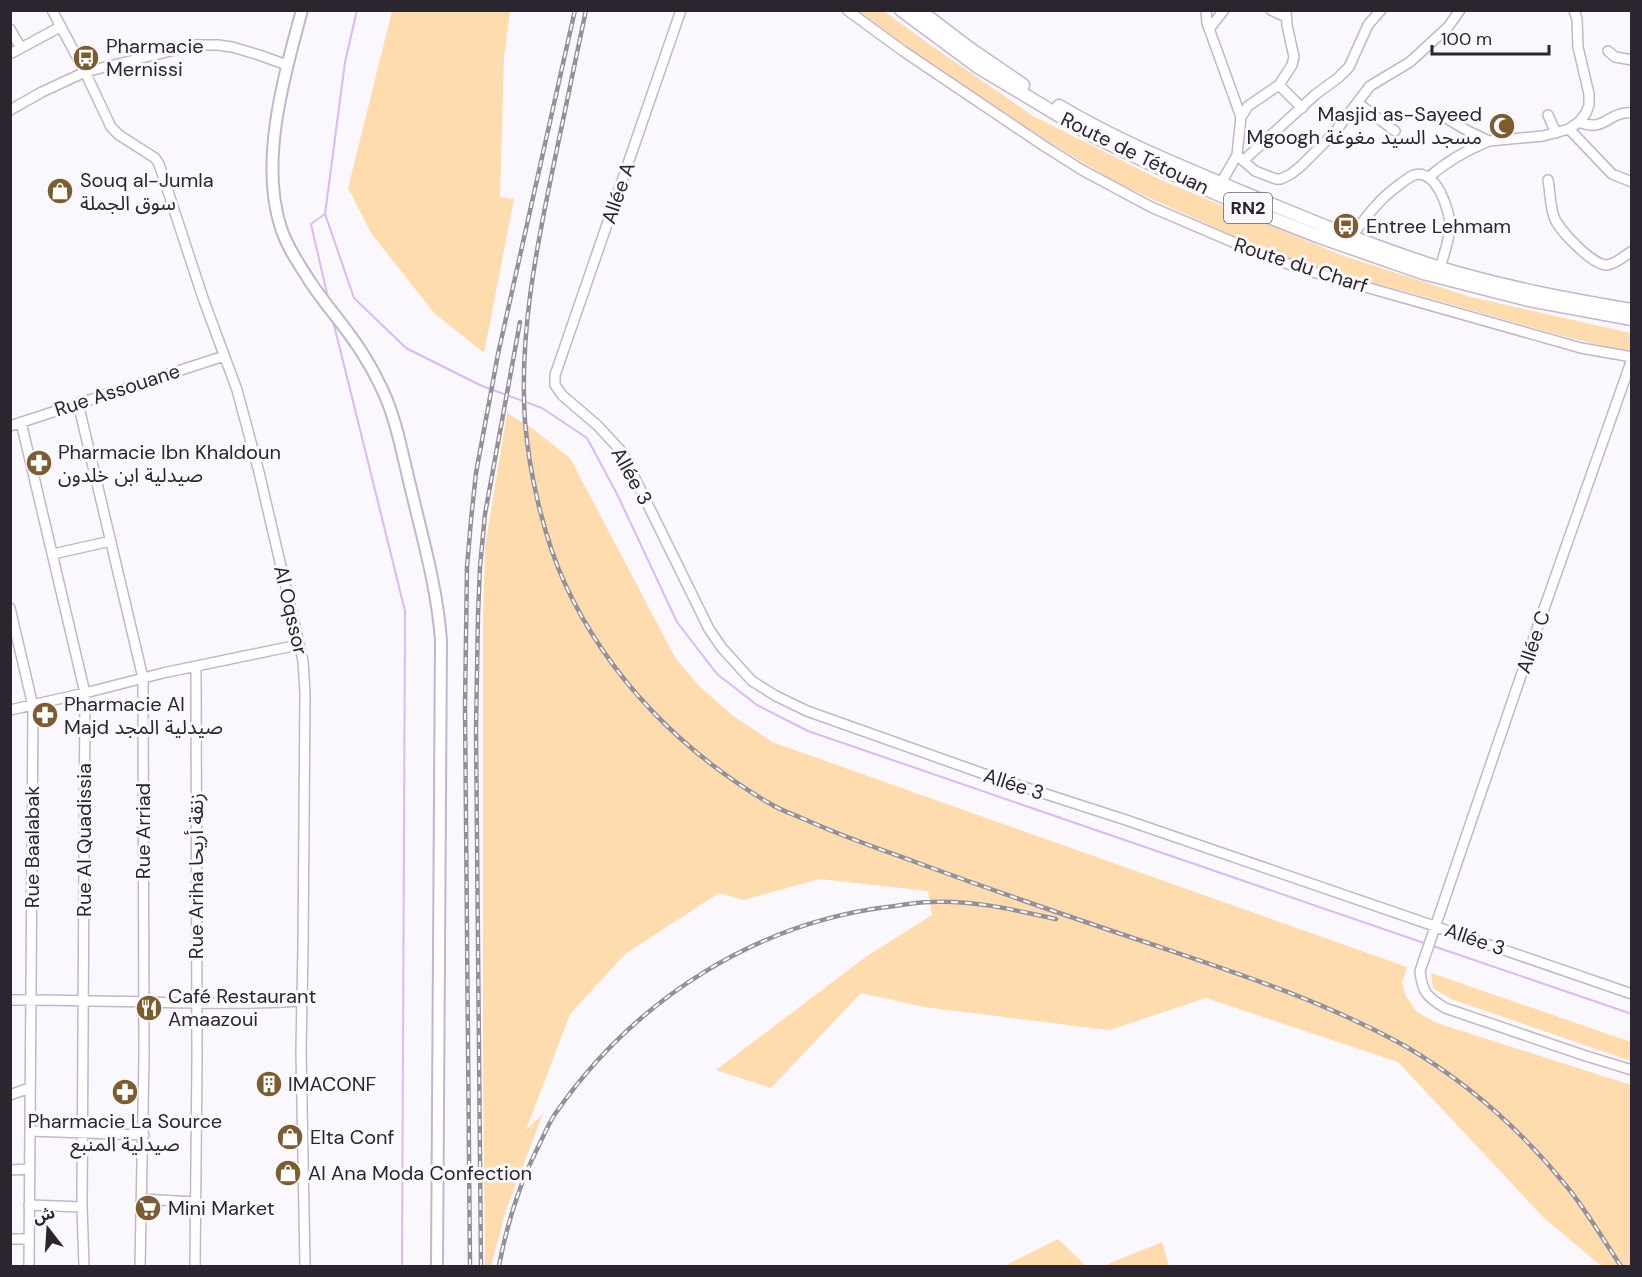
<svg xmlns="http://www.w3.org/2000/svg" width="1642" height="1277" font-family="'DM Sans','Noto Sans Arabic',sans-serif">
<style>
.green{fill:#fedcae}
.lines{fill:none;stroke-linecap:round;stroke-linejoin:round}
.stream{stroke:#dbb8f8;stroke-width:2}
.minor-casing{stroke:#c2b5cf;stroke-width:12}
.major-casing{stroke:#c2b5cf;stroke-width:14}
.highway-casing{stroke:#c2b5cf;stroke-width:15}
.minor{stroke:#fff;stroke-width:9}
.major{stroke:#fff;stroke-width:10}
.highway{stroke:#fff;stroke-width:12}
.rail-casing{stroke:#949098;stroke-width:4.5}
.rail{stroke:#fbf8fd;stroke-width:2;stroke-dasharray:7;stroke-linecap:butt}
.labels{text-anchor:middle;stroke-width:6;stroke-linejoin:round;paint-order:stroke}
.shield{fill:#fbf8fd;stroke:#69646d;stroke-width:1.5}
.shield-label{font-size:18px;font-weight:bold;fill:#2a252f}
.poi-label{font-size:20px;fill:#2a252f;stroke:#fbf8fd;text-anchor:start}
.street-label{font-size:20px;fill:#2a252f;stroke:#fbf8fd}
</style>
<rect width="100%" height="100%" fill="#fbf8fd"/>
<path class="green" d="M 392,11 L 510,11 L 504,58 L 500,197 L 514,199 L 484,353 L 434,313 L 371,233 L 348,188 Z
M 858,11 L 884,11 L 929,44 L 1033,116 L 1161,180 L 1341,255 L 1471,297 L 1631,333 L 1631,353 L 1555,334 L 1432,299 L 1279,257 L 1117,183 L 1031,131 L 924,59 Z
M 507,413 L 529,426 L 570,458 L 676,659 L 699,686 L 732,715 L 772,742 L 1407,967 L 1402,983 L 1406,996 L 1417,1012 L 1437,1023 L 1631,1085 L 1631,1266 L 1601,1266 L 1544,1218 L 1398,1062 L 1206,998 L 1109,1030 L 924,1007 L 861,993 L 771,1088 L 716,1070 L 867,956 L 932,915 L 928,891 L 820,879 L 743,900 L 719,893 L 625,954 L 570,1014 L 526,1130 L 543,1114 L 507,1207 L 491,1266 L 485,1266 L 483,1069 L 483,618 L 485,547 Z
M 1431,973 L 1631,1042 L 1631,1061 L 1451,999 L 1433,988 Z
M 1058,1239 L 1086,1266 L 1004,1266 Z
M 1162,1242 L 1169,1266 L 1103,1266 Z"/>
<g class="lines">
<path class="stream" d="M 325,214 L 354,298 L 406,348 L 482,386 L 542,408 L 587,438 L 617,494 L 677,622 L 717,674 L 757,705 L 808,731 L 1427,944
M 328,298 L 311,224 L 325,214 L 345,62 L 357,10
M 333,321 L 405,611 L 402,1266
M 1433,946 L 1632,1014"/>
<defs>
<path id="minor" d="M 52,10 L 85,72 L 111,127 L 119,135 L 155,158 L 159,164 L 203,298 L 237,390 L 259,472 L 303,661 L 305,693 L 303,947 L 301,1051 L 305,1266
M 681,10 L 555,375 L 555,385 L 562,395 L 598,426 L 622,452 L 709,629 L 722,648 L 752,681 L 776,696 L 807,711 L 987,775 L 1126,820 L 1632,994
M 847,10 L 903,51 L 1044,146 L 1082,170 L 1151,207 L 1270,258 L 1316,273 L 1581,348 L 1632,357
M 1206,10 L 1207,23 L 1241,117
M 1271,10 L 1286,17
M 1574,10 L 1577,19 L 1578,47 L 1589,94 L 1589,105 L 1586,113 L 1579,122 L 1569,129 L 1612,174 L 1632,182
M 10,29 L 21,48
M 1209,29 L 1224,10
M 1608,51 L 1615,57 L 1632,60
M 10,54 L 60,27
M 1279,85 L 1302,108
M 1358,103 L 1395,131
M 10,110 L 42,92 L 85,72 L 195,45 L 218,45 L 232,47 L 259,55 L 287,65
M 1548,115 L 1556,133
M 1446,118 L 1468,131 L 1489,141 L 1543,136 L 1569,129
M 1579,122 C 1606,133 1607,111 1632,113
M 1237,155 L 1241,117 L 1248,106 L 1279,85 L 1292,65 L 1294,57 L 1287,25 L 1286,10
M 1243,161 L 1316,94 L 1338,78 L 1349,67 L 1368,25 L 1381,10
M 1429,177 C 1447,161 1467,150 1489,141
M 1548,180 C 1550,191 1550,205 1554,217 C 1558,229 1593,266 1607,265 C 1616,264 1624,256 1632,251
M 1221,183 L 1237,155 L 1255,171 L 1276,179 L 1281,179 L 1291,174 L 1301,166 L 1335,132 L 1370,86 L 1410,62 L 1448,27 L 1460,10
M 1352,236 C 1366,217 1379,199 1399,185 C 1404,181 1409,177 1414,175 C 1436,168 1450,210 1450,227 C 1449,241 1444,254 1440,268
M 1632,359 L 1539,623 L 1420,971 C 1422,992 1427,997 1445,1008 L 1586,1056 L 1632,1070
M 78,403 L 143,678 L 144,1058 L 140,1266
M 21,422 L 85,693 L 82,1207 L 84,1266
M 10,426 L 224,356
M 53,554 L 111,541
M 10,608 L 33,706 L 29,1266
M 10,710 L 85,693 L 163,673 L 298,645
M 10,1000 C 108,999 205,1007 303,1001
M 10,1095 L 29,1088
M 30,1131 L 144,1135
M 10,1170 L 29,1169
M 142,1199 L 194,1202
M 29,1205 L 82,1207
M 10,1239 L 28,1239
M 195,1266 L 197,1059 L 196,666"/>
<path id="major" d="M 302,10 C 284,76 259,162 281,228 C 287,247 299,264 309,280 C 327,308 351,332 367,361 C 373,370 377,379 382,389 C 396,418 402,453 410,485 C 422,536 437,587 441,640 L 437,1266"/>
<path id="highway" d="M 901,10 L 978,67 L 1093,136 L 1170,173 L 1269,217 L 1317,236 L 1423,273 L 1529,300 L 1632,319
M 919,10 L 969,48 L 1023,85
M 1059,106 C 1117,141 1182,167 1244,193 C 1309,220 1374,247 1440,268 C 1503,287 1567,299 1632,310"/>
</defs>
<use href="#minor" class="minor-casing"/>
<use href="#major" class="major-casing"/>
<use href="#highway" class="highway-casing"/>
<use href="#minor" class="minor"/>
<use href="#major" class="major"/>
<use href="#highway" class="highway"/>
<defs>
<path id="rail" d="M 586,10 C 575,63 564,115 553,168 C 536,250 519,336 525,421 C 529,473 544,539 566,586 C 609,678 682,752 769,803 C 780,810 792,814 804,819 C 841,836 880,849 918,863 C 992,890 1067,916 1142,941 C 1231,971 1322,1000 1405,1046 C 1467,1082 1523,1132 1568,1188 C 1588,1213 1604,1241 1621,1266
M 470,1266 L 465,707 L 467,567 L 471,520 L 476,473 L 498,354 L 575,10
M 481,1266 L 476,730 L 478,614 L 480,567 L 485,514 L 520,322
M 499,1266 C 507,1223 520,1182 540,1143 C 545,1133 549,1123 555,1114 C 634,1000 757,921 895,906 C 907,904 919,902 931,902 C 974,900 1015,910 1056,919"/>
</defs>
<use href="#rail" class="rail-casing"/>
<use href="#rail" class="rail"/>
</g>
<defs>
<symbol id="bus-disc" viewBox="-11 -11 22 22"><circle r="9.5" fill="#7b5d31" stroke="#fbf8fd"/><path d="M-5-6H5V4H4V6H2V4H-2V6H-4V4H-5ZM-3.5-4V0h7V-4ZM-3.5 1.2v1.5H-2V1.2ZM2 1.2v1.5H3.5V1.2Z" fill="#fff"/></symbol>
<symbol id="mosque-disc" viewBox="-11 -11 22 22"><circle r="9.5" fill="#7b5d31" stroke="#fbf8fd"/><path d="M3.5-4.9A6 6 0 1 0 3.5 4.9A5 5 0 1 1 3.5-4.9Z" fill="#fff"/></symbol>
<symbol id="shop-disc" viewBox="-11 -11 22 22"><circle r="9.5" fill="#7b5d31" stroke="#fbf8fd"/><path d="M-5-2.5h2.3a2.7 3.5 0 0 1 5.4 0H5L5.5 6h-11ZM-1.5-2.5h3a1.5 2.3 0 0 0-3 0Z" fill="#fff"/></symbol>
<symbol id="pharmacy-disc" viewBox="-11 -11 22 22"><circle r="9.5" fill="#7b5d31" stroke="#fbf8fd"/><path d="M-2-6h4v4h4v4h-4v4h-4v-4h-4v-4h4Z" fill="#fff"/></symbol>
<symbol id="restaurant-disc" viewBox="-11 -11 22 22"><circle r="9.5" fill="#7b5d31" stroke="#fbf8fd"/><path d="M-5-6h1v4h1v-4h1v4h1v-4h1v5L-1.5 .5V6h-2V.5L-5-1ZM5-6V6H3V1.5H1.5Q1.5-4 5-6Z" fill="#fff"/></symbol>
<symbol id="building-disc" viewBox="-11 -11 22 22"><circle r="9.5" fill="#7b5d31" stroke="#fbf8fd"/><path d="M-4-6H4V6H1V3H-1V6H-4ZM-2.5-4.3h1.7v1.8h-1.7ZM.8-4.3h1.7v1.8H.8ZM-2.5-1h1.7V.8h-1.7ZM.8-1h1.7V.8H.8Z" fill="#fff"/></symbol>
<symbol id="supermarket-disc" viewBox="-11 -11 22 22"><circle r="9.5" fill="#7b5d31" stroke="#fbf8fd"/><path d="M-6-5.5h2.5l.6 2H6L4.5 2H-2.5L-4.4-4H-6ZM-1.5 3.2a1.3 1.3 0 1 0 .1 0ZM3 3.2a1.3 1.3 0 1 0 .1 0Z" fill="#fff"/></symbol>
</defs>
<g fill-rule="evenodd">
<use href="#bus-disc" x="71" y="43" width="30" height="30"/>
<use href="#mosque-disc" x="1487" y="111" width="30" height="30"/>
<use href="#shop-disc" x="45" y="176" width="30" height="30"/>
<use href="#bus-disc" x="1331" y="211" width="30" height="30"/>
<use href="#pharmacy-disc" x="24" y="448" width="30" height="30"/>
<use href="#pharmacy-disc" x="30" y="700" width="30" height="30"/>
<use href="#restaurant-disc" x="134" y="993" width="30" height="30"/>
<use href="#building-disc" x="254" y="1069" width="30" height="30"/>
<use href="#pharmacy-disc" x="110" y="1077" width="30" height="30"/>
<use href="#shop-disc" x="275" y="1122" width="30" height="30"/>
<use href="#shop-disc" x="273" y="1158" width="30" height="30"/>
<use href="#supermarket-disc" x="133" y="1193" width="30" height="30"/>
</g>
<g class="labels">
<rect class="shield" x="1224" y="193" width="48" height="30" rx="4.5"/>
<g class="shield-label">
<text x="1248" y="214">RN2</text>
</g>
<g class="poi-label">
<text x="106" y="53">Pharmacie<tspan x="106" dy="23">Mernissi</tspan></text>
<text x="1482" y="121" text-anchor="end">Masjid as-Sayeed<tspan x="1482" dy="23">Mgoogh مسجد السيد مغوغة</tspan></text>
<text x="80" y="187">Souq al-Jumla<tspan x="80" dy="23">سوق الجملة</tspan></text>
<text x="1366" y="233">Entree Lehmam</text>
<text x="58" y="459">Pharmacie Ibn Khaldoun<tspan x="58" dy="23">صيدلية ابن خلدون</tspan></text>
<text x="64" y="711">Pharmacie Al<tspan x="64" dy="23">Majd صيدلية المجد</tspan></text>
<text x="168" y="1003">Café Restaurant<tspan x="168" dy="23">Amaazoui</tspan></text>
<text x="288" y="1091">IMACONF</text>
<text x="125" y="1128" text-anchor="middle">Pharmacie La Source<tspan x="125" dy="23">صيدلية المنبع</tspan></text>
<text x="310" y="1144">Elta Conf</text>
<text x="308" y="1180">Al Ana Moda Confection</text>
<text x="168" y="1215">Mini Market</text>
</g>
<g class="street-label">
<text transform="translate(1135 153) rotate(26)" y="7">Route de Tétouan</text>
<text transform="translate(618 193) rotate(-71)" y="7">Allée A</text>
<text transform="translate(1301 265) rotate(18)" y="7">Route du Charf</text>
<text transform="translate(117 390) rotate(-18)" y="7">Rue Assouane</text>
<text transform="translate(632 476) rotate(61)" y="7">Allée 3</text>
<text transform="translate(291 610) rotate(77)" y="7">Al Oqssor</text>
<text transform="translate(1533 642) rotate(-71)" y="7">Allée C</text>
<text transform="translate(1014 784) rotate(18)" y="7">Allée 3</text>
<text transform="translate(143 831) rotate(-90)" y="7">Rue Arriad</text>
<text transform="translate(84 840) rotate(-90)" y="7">Rue Al Quadissia</text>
<text transform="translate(32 847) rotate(-90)" y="7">Rue Baalabak</text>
<text transform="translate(196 876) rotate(-90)" y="7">Rue Ariha زنقة أريحا</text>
<text transform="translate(1475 939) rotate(19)" y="7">Allée 3</text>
</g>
</g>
<rect width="1642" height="1277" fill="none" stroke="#2a252f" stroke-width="24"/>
<g transform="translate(48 1229) rotate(343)" stroke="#fbf8fd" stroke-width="4.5" paint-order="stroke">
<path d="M0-4.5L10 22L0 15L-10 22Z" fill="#2a252f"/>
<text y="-9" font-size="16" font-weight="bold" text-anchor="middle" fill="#2a252f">ش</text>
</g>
<path d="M1432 45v9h117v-9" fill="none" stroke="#2a252f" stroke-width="3"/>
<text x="1441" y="45" font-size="18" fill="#2a252f" stroke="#fbf8fd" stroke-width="4.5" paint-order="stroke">100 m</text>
</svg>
